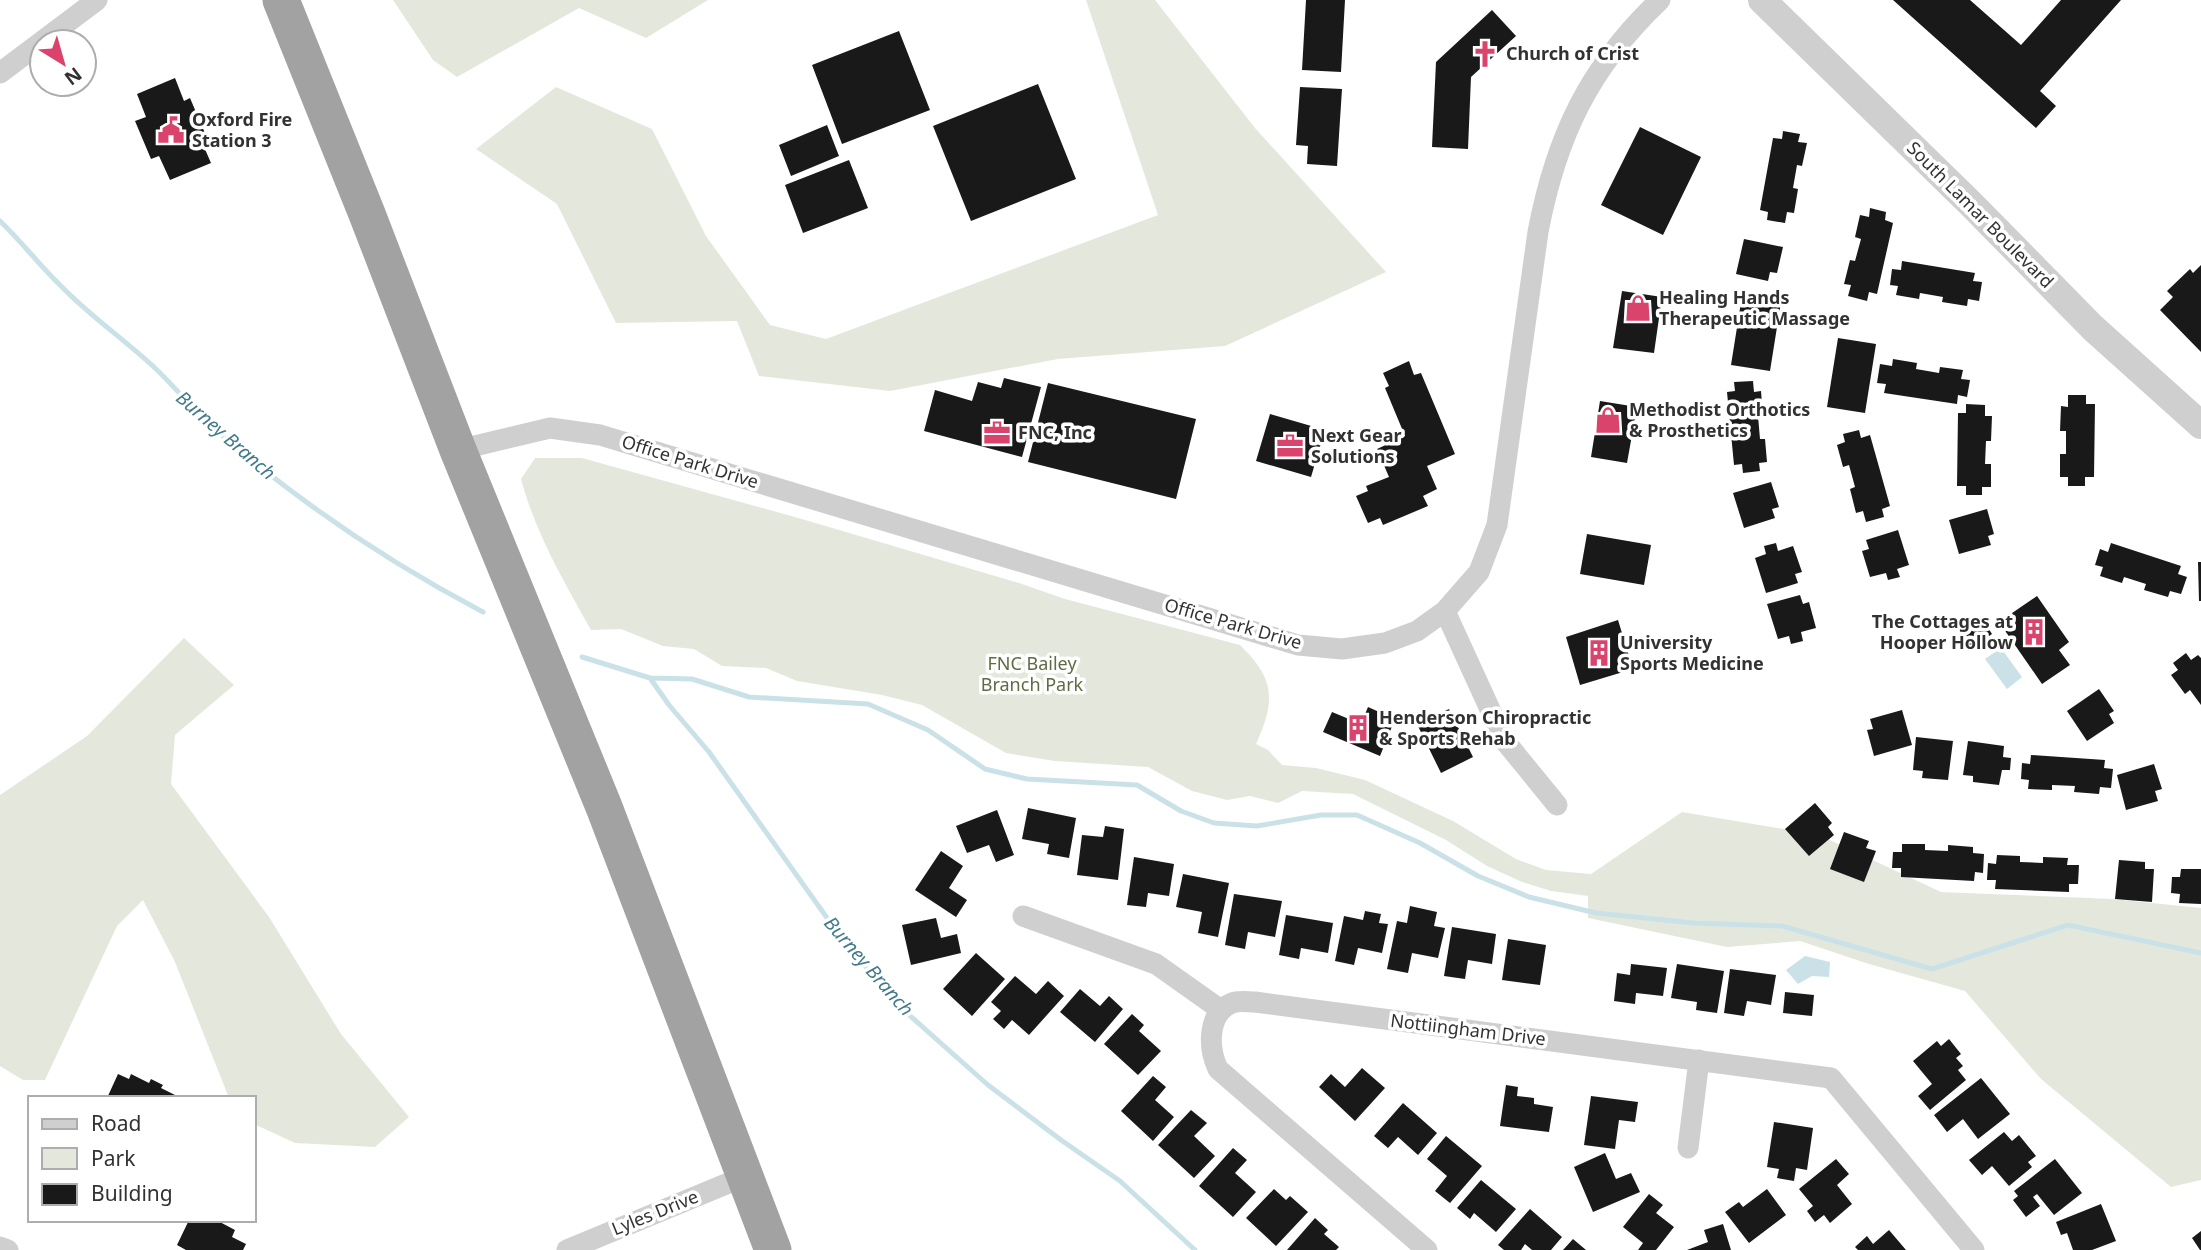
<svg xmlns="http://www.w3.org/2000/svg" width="2201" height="1250" font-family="'Noto Sans',sans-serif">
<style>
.green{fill:#e4e8dc}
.water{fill:#cae2e7}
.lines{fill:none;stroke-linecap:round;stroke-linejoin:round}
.stream{stroke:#cae2e7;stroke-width:5}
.building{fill:#191919}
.minor{stroke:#cfcfcf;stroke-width:21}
.tertiary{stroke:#cfcfcf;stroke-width:28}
.trunk{stroke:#a2a2a2;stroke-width:37}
.labels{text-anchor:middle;stroke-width:7;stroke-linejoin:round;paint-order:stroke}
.poi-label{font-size:18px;font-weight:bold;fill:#323232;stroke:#fff;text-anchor:start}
.street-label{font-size:18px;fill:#323232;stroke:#fff}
.park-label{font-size:18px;fill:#5d6c42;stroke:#fff}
.water-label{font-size:19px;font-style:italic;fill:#417b8a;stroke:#fff}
</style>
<rect width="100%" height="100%" fill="#fff"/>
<path class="green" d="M 393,0 L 708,0 L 646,38 L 579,8 L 457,77 L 433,60 Z
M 1086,0 L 1155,0 L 1255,128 L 1386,272 L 1225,346 L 1058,359 L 890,391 L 759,376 L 737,321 L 616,323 L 557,204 L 476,149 L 556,87 L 652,129 L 706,236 L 770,325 L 826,339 L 1158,215 Z
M 535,458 L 582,458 L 795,517 L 1019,583 L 1065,599 L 1240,645 C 1275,679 1276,700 1256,744 L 1268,750 L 1282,765 L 1316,768 L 1365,780 L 1453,821 L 1516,859 L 1546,870 L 1591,874 L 1682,812 L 1819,835 L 1941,892 L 2113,899 L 2201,908 L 2201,1180 L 2171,1187 L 2041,1079 L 1965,991 L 1869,964 L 1800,941 L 1727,947 L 1588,918 L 1588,896 L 1551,891 L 1522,882 L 1487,866 L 1446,840 L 1353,794 L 1302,791 L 1278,803 L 1250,796 L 1227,800 L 1192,791 L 1148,767 L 1055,761 L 1006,753 L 922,705 L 882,695 L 797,681 L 766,668 L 722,666 L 694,649 L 663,646 L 621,629 L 591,630 C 564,582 535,532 521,479 Z
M 184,638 L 234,685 L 175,735 L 171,784 L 269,917 L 341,1034 L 409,1117 L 375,1147 L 295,1143 L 254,1124 L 254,1098 L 229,1098 L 175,962 L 143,900 L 117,926 L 45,1080 L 23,1080 L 0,1066 L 0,795 L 87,736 Z"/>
<path class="water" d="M 2001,648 L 2022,677 L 2007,689 L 1985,659 Z
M 1805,956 L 1830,962 L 1829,977 L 1812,976 L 1798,984 L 1786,970 Z"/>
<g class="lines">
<path class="stream" d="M 0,221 C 22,242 40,266 62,287 C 90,316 125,340 155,368 C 176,388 195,412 218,432 C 299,502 388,562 483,612
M 582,657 L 650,678 L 692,679 L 749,697 L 868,704 L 928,730 L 985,769 L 1027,779 L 1137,785 L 1181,811 L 1214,823 L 1257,826 L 1321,815 L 1357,815 L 1420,843 L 1478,876 L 1529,897 L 1596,913 L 1694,923 L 1782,926 L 1932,969 L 2068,925 L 2201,953
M 650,678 L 669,705 L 709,752 L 842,939 L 899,1006 L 988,1085 L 1061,1140 L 1120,1181 L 1195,1250"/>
</g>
<path class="building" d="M 1306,0 L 1345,0 L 1341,72 L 1302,70 Z
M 1893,0 L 1970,0 L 2021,45 L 2061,0 L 2121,0 L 2040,91 L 2056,106 L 2036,128 Z
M 1492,10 L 1516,36 L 1471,77 L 1468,149 L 1432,147 L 1436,62 Z
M 899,31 L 930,110 L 842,144 L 812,65 Z
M 175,78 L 184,101 L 190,98 L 207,138 L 201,140 L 211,163 L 170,180 L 159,156 L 151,159 L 135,121 L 146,117 L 137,94 Z
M 1038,84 L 1076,179 L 971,221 L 933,126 Z
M 1300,87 L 1342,89 L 1337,166 L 1307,164 L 1308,146 L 1296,145 Z
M 827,125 L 839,156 L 791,176 L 779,145 Z
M 1640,127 L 1701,157 L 1663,235 L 1601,205 Z
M 1783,131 L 1800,134 L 1798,142 L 1807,143 L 1802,166 L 1797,165 L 1793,188 L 1798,189 L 1794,213 L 1787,212 L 1785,223 L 1767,220 L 1768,212 L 1760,210 L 1773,138 L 1782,139 Z
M 849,160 L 868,208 L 803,233 L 785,185 Z
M 1870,208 L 1886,212 L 1885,220 L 1893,223 L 1877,294 L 1869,292 L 1867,301 L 1848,296 L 1851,285 L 1844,284 L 1850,260 L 1855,261 L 1861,239 L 1855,237 L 1860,215 L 1869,217 Z
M 1744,239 L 1783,247 L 1777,273 L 1770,272 L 1768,281 L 1736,274 Z
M 1902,261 L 1975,273 L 1973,281 L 1982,282 L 1979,301 L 1968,299 L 1967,306 L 1942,302 L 1943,297 L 1920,293 L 1919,299 L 1896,295 L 1898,286 L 1890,285 L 1892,269 L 1901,270 Z
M 2201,265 L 2201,352 L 2160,310 L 2173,297 L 2167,291 L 2190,269 L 2193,273 Z
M 1622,291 L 1662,297 L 1654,353 L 1613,348 Z
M 1742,296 L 1781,302 L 1770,371 L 1731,365 Z
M 1838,338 L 1876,344 L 1865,413 L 1827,407 Z
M 1893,359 L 1917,363 L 1916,369 L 1939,373 L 1940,367 L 1963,370 L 1961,379 L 1970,380 L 1967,397 L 1958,395 L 1957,404 L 1884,393 L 1886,384 L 1877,383 L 1880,364 L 1892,366 Z
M 1409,361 L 1414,375 L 1421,373 L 1455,454 L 1427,466 L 1437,489 L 1423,496 L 1428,506 L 1383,525 L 1380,518 L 1368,523 L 1356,496 L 1368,491 L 1366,486 L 1389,477 L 1377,449 L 1405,436 L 1385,388 L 1389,386 L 1383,373 Z
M 1004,378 L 1041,387 L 1022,457 L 924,431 L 935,390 L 972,401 L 978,382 L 1001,388 Z
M 1753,381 L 1754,392 L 1761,391 L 1763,416 L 1758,416 L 1760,439 L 1765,439 L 1767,462 L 1759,463 L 1760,471 L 1743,473 L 1742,464 L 1734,465 L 1727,392 L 1735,391 L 1734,382 Z
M 1048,383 L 1196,419 L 1176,499 L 1028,462 Z
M 2068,395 L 2086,395 L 2086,404 L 2095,404 L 2094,477 L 2085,477 L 2085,486 L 2068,486 L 2068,477 L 2060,477 L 2060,454 L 2066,454 L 2066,431 L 2060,431 L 2061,406 L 2068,407 Z
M 1600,401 L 1637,407 L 1627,463 L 1591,457 Z
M 1966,404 L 1985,405 L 1985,416 L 1992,416 L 1991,441 L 1986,441 L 1985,464 L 1991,464 L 1991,487 L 1982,487 L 1982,495 L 1966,495 L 1966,486 L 1957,486 L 1958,413 L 1966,413 Z
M 1270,414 L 1325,430 L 1311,477 L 1256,461 Z
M 1859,430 L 1861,438 L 1870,435 L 1890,506 L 1882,509 L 1884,517 L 1866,522 L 1863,511 L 1856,513 L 1850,489 L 1855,487 L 1849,465 L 1843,467 L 1837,445 L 1845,442 L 1843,434 Z
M 1771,482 L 1779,507 L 1772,509 L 1775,518 L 1744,528 L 1733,493 Z
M 1987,509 L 1994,534 L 1988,536 L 1991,545 L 1959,554 L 1949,520 Z
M 1898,530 L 1909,565 L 1897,569 L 1900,577 L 1888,580 L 1886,573 L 1870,577 L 1862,551 L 1869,549 L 1866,540 Z
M 1587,534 L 1651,545 L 1644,585 L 1580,574 Z
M 1776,543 L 1778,551 L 1793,546 L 1802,572 L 1795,574 L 1798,583 L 1766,593 L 1755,558 L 1766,554 L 1764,546 Z
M 2111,543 L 2181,566 L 2178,574 L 2187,577 L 2181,594 L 2170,591 L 2168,597 L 2144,590 L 2146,584 L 2124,577 L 2122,583 L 2100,576 L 2103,567 L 2095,565 L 2100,549 L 2108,552 Z
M 2198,562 L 2201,562 L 2201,601 L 2199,601 Z
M 1800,595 L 1803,604 L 1809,602 L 1816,628 L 1801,632 L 1803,641 L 1791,644 L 1789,636 L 1778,639 L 1767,604 Z
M 2037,596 L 2069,642 L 2059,650 L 2070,665 L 2042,684 L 1999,622 Z
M 1618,620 L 1633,669 L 1580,685 L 1566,637 Z
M 1983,620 L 1992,634 L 1972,648 L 1962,635 Z
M 2186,653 L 2191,660 L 2198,655 L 2201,658 L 2201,705 L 2190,690 L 2185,694 L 2171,675 L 2178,670 L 2173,663 Z
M 2099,689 L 2114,711 L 2109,714 L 2114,723 L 2087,741 L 2067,711 Z
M 1368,707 L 1395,719 L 1380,756 L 1323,732 L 1332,712 L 1361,724 Z
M 1449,709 L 1473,757 L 1441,773 L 1417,724 Z
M 1902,710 L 1912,745 L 1874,756 L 1867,730 L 1873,729 L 1870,719 Z
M 1916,737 L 1953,741 L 1948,780 L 1922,778 L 1923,771 L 1913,770 Z
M 1968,741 L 2004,746 L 2003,757 L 2011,758 L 2010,770 L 2002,770 L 1999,785 L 1973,782 L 1973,776 L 1963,775 Z
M 2031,755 L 2105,760 L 2104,768 L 2113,769 L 2111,788 L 2100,787 L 2099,794 L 2074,792 L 2075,786 L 2052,785 L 2052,790 L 2028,789 L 2029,780 L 2021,779 L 2022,763 L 2030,764 Z
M 2154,764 L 2162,789 L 2155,791 L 2158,801 L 2126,810 L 2117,775 Z
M 1815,803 L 1832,823 L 1828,827 L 1834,835 L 1809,856 L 1785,829 Z
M 1028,808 L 1076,818 L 1069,858 L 1047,854 L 1049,844 L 1022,839 Z
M 997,810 L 1014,855 L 996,862 L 989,845 L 967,853 L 956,826 Z
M 1105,826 L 1124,829 L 1118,880 L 1077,875 L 1082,835 L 1103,837 Z
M 1844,832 L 1869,841 L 1866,848 L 1876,851 L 1864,882 L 1830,869 Z
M 1902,844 L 1925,844 L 1925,850 L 1948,851 L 1948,845 L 1973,847 L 1973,853 L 1984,854 L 1983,873 L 1975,872 L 1974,881 L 1901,877 L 1901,868 L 1892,868 L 1893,852 L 1902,852 Z
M 941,851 L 963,866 L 949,888 L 967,900 L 956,917 L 915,890 Z
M 1997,855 L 2020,856 L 2020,862 L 2043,863 L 2043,857 L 2068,858 L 2067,865 L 2079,865 L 2078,884 L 2069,884 L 2069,892 L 1995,889 L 1996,880 L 1987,880 L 1988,863 L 1996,864 Z
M 1134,857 L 1174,864 L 1169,896 L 1148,893 L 1146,907 L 1127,905 Z
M 2119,860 L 2145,862 L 2145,869 L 2154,869 L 2152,902 L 2115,899 Z
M 2181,869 L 2201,869 L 2201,904 L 2179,903 L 2180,894 L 2171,893 L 2172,877 L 2180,877 Z
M 1183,874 L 1229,883 L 1218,937 L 1198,933 L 1202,912 L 1176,907 Z
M 1234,894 L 1282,901 L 1275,937 L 1248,932 L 1245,949 L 1225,945 Z
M 1410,906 L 1437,912 L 1434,926 L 1445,928 L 1438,958 L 1412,953 L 1408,973 L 1387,969 L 1397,921 L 1407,923 Z
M 1365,911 L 1381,914 L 1379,923 L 1388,924 L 1382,953 L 1358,948 L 1354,965 L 1335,961 L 1344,916 L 1363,920 Z
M 1286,915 L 1333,923 L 1328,953 L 1301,948 L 1299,959 L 1279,955 Z
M 936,918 L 941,938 L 957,934 L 961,953 L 911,965 L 902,925 Z
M 1452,927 L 1496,934 L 1492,964 L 1468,960 L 1465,979 L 1444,976 Z
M 1508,939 L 1546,945 L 1540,985 L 1502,980 Z
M 976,953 L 1005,979 L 972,1016 L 943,989 Z
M 1631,964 L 1667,968 L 1663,996 L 1636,993 L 1635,1004 L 1614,1001 L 1617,973 L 1630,975 Z
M 1677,964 L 1724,971 L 1717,1013 L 1696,1010 L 1697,1002 L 1671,998 Z
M 1730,969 L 1776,975 L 1771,1005 L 1747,1001 L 1744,1016 L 1724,1013 Z
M 1015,976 L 1036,994 L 1048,981 L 1064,996 L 1029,1035 L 1012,1020 L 1004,1029 L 993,1019 L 1001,1011 L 991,1002 Z
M 1080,989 L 1100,1006 L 1109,996 L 1123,1009 L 1095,1042 L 1060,1012 Z
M 1785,992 L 1814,995 L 1812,1016 L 1783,1013 Z
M 1132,1014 L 1144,1025 L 1139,1031 L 1161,1051 L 1138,1075 L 1104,1044 Z
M 1949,1039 L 1961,1054 L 1956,1058 L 1963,1066 L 1958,1070 L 1966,1080 L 1930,1110 L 1918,1096 L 1932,1084 L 1913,1061 L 1937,1041 L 1941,1046 Z
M 1362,1068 L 1385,1088 L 1355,1121 L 1319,1087 L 1331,1074 L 1345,1087 Z
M 118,1074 L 129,1079 L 131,1074 L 149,1083 L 151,1079 L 163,1085 L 161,1088 L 181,1098 L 107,1098 Z
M 1153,1076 L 1166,1087 L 1155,1100 L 1174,1117 L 1153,1141 L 1121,1111 Z
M 1981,1078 L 2010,1114 L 1978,1139 L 1963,1119 L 1947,1132 L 1934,1115 Z
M 1506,1085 L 1518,1087 L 1517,1096 L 1534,1098 L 1534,1104 L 1553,1107 L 1549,1132 L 1500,1126 Z
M 1591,1096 L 1638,1102 L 1635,1122 L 1619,1120 L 1615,1149 L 1584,1145 Z
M 1403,1103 L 1437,1133 L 1418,1155 L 1398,1137 L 1388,1148 L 1374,1136 Z
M 1191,1110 L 1207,1123 L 1194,1136 L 1215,1156 L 1194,1178 L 1158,1145 Z
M 1774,1122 L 1813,1128 L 1807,1170 L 1796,1168 L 1794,1181 L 1777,1178 L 1779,1169 L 1767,1167 Z
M 2004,1132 L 2012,1141 L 2019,1135 L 2036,1156 L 2028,1162 L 2032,1167 L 2009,1186 L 1992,1166 L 1982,1175 L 1969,1160 Z
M 1446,1136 L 1482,1166 L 1450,1203 L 1435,1191 L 1447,1176 L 1427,1159 Z
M 1233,1148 L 1247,1160 L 1235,1173 L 1256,1192 L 1233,1217 L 1199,1186 Z
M 1605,1153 L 1616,1179 L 1631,1173 L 1640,1192 L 1593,1212 L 1574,1167 Z
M 1836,1159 L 1849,1174 L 1837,1185 L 1852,1204 L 1830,1223 L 1824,1215 L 1815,1222 L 1807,1211 L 1813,1206 L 1799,1189 Z
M 2055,1159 L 2082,1193 L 2054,1215 L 2037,1194 L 2033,1197 L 2040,1206 L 2026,1217 L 2013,1200 L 2018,1196 L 2014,1191 Z
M 1481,1180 L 1516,1209 L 1496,1232 L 1474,1213 L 1470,1219 L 1457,1208 Z
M 1274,1189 L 1286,1200 L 1290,1196 L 1308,1212 L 1276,1246 L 1246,1218 Z
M 1767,1189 L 1786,1215 L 1749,1243 L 1725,1212 L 1739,1202 L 1743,1207 Z
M 1649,1194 L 1663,1205 L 1656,1213 L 1674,1227 L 1656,1250 L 1638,1250 L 1643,1243 L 1623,1227 Z
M 2101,1204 L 2116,1241 L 2092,1250 L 2073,1250 L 2067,1233 L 2061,1235 L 2056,1222 Z
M 1530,1209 L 1562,1237 L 1551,1250 L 1532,1250 L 1525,1244 L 1521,1250 L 1504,1250 L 1498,1245 Z
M 1315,1218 L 1328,1230 L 1324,1234 L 1339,1247 L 1336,1250 L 1287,1250 Z
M 189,1220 L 216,1220 L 235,1230 L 232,1237 L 246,1244 L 243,1250 L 186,1250 L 177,1245 Z
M 1723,1224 L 1731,1250 L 1687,1250 L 1708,1242 L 1704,1230 Z
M 1889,1230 L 1906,1250 L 1858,1250 L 1855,1247 L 1867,1236 L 1873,1244 Z
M 2201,1231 L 2201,1250 L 2200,1250 L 2192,1238 Z
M 1573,1239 L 1586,1250 L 1563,1250 Z"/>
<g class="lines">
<path class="minor" d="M 0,73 L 97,0
M 458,450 L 550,428 L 600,435 L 1298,645 L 1342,649 L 1385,643 L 1417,631 L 1445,611 L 1479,572 L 1497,525 L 1538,232 C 1556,137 1589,67 1660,0
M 1445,611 L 1504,740 L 1557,805
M 1023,916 L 1156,964 L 1221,1010
M 1688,1148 L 1699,1060
M 0,1247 L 8,1250
M 567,1250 L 743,1177
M 1427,1250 L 1218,1069 C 1208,1048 1207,1013 1232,1003 C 1239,1000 1248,1002 1255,1002 L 1831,1078 L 1974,1250"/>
<path class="tertiary" d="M 1762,0 L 1972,205 L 2093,328 L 2201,425"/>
<path class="trunk" d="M 281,0 L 367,214 L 458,450 L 604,807 L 773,1250"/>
</g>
<defs>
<symbol id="church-bare" viewBox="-9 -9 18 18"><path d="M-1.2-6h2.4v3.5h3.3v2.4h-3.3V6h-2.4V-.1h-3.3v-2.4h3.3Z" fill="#da436b" stroke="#fff" stroke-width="2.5" paint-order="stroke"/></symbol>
<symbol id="civic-bare" viewBox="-9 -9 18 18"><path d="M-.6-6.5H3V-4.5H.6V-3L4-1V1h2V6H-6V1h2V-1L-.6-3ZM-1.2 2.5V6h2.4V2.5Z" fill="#da436b" stroke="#fff" stroke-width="2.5" paint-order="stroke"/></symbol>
<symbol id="shop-bare" viewBox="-9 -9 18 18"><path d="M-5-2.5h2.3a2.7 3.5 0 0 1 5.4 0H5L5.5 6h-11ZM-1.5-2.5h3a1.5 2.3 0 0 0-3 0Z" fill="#da436b" stroke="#fff" stroke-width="2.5" paint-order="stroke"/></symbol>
<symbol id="office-bare" viewBox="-9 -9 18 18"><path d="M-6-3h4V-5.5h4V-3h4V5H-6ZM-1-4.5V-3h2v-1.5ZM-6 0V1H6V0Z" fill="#da436b" stroke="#fff" stroke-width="2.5" paint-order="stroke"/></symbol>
<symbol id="building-bare" viewBox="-9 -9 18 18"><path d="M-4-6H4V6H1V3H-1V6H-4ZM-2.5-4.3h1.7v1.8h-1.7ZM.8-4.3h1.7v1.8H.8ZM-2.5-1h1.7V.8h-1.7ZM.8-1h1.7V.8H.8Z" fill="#da436b" stroke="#fff" stroke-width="2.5" paint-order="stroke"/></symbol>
</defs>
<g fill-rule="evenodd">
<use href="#church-bare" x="1466" y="35" width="38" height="38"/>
<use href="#civic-bare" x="152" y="111" width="38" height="38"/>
<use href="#shop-bare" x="1619" y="289" width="38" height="38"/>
<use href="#shop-bare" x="1589" y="401" width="38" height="38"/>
<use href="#office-bare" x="978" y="414" width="38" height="38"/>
<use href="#office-bare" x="1271" y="427" width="38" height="38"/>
<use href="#building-bare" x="2015" y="613" width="38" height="38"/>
<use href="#building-bare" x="1580" y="634" width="38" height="38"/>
<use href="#building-bare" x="1339" y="709" width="38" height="38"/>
</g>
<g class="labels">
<g class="poi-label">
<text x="1506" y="60">Church of Crist</text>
<text x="192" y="126">Oxford Fire<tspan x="192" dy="21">Station 3</tspan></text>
<text x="1659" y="304">Healing Hands<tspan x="1659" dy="21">Therapeutic Massage</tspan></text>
<text x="1629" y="416">Methodist Orthotics<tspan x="1629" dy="21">&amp; Prosthetics</tspan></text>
<text x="1018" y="439">FNC, Inc</text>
<text x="1311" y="442">Next Gear<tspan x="1311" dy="21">Solutions</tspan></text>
<text x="2013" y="628" text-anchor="end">The Cottages at<tspan x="2013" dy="21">Hooper Hollow</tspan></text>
<text x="1620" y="649">University<tspan x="1620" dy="21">Sports Medicine</tspan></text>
<text x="1379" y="724">Henderson Chiropractic<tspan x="1379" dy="21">&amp; Sports Rehab</tspan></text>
</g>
<g class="street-label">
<text transform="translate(1980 215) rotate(45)" y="6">South Lamar Boulevard</text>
<text transform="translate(690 462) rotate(17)" y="6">Office Park Drive</text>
<text transform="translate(1233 624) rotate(16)" y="6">Office Park Drive</text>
<text transform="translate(1468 1030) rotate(7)" y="6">Nottiingham Drive</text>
<text transform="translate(655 1213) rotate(-22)" y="6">Lyles Drive</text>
</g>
<g class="park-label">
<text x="1032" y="670">FNC Bailey<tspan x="1032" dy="21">Branch Park</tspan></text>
</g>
<g class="water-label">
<text transform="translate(226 435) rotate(41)" y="7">Burney Branch</text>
<text transform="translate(869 966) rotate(49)" y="7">Burney Branch</text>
</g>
</g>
<rect x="28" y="1096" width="228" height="126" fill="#ffffff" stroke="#adadad" stroke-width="2"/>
<rect x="42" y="1119" width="35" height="10" fill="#cfcfcf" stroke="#adadad" stroke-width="2"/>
<text x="91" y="1131" font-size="21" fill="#323232">Road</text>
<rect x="42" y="1148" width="35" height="21" fill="#e4e8dc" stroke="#adadad" stroke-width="2"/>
<text x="91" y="1166" font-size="21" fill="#323232">Park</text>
<rect x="42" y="1184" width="35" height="21" fill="#191919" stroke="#adadad" stroke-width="2"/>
<text x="91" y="1201" font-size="21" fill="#323232">Building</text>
<g transform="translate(63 63) rotate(143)"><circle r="33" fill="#ffffff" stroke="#adadad" stroke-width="2"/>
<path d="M0-5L12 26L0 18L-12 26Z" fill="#da436b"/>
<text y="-10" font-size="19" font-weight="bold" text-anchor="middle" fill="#323232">N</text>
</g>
</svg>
